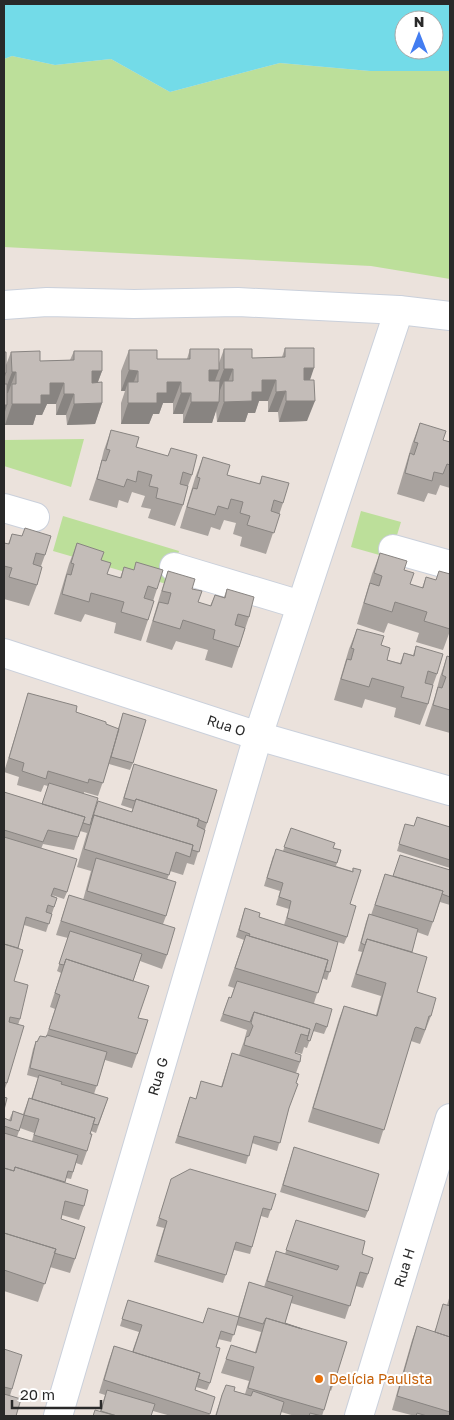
<svg xmlns="http://www.w3.org/2000/svg" width="454" height="1420" font-family="'Golos Text',sans-serif">
<style>
.green{fill:#bcdf9a}
.water{fill:#73dbe8;fill-rule:evenodd}
.lines{fill:none;stroke-linecap:round;stroke-linejoin:round}
.minor-casing{stroke:#cad0db;stroke-width:30}
.minor{stroke:#fff;stroke-width:28}
.wall{fill:#a8a29e;fill-rule:evenodd}
.shaded-wall{fill:#888481}
.building{fill:#c3bcb8;stroke:#888481}
.food-dot{fill:#e8710a;stroke:#fff;stroke-width:2}
.labels{text-anchor:middle;stroke-width:4;stroke-linejoin:round;paint-order:stroke}
.street-label{font-size:14px;fill:#292929;stroke:#fff}
.food-label{font-size:14px;fill:#c56008;stroke:#fff;text-anchor:start}
</style>
<rect width="100%" height="100%" fill="#ebe2dc"/>
<path class="green" d="M 12,56 L 55,65 L 111,59 L 170,92 L 280,63 L 370,71 L 450,71 L 450,279 L 371,266 L 4,247 L 4,59 Z
M 84,439 L 71,487 L 4,466 L 4,440 Z
M 361,511 L 401,522 L 390,558 L 351,547 Z
M 63,516 L 179,551 L 170,585 L 53,551 Z"/>
<path class="water" d="M 4,4 L 450,4 L 450,71 L 370,71 L 280,63 L 170,92 L 111,59 L 55,65 L 12,56 L 4,59 ZM 404,20 L 434,20 L 434,50 L 404,50 Z"/>
<g class="lines">
<defs>
<g id="minor">
<path d="M 4,305 L 47,302 L 134,304 L 238,302 L 399,310 L 450,316"/>
<path d="M 4,508 L 35,517"/>
<path d="M 393,549 L 450,565"/>
<path d="M 174,567 L 301,605"/>
<path id="s1" d="M 4,653 L 258,736 L 450,791"/>
<path id="s2" d="M 58,1416 L 258,736 L 399,310"/>
<path id="s3" d="M 359,1416 L 450,1118"/>
</g>
</defs>
<use href="#minor" class="minor-casing"/>
<use href="#minor" class="minor"/>
</g>
<path class="wall" d="M 285,348 L 310,380 L 307,421 L 279,422 L 278,412 L 268,412 L 268,401 L 259,401 L 255,413 L 248,413 L 245,422 L 217,422 L 216,410 L 212,423 L 183,423 L 183,414 L 173,414 L 173,403 L 163,403 L 159,414 L 153,414 L 149,424 L 121,424 L 121,403 L 125,391 L 121,391 L 121,371 L 129,350 L 157,359 L 187,359 L 190,349 L 219,363 L 224,349 L 252,358 L 282,357 Z
M 74,351 L 102,371 L 98,382 L 102,403 L 95,424 L 67,425 L 66,415 L 56,415 L 56,404 L 47,404 L 42,415 L 36,415 L 33,425 L 5,425 L 4,413 L 4,415 L 4,352 L 6,365 L 11,352 L 40,361 L 70,360 Z
M 420,423 L 443,440 L 450,442 L 450,488 L 440,485 L 436,495 L 428,493 L 424,502 L 397,494 L 412,444 Z
M 111,430 L 136,447 L 192,475 L 188,486 L 183,505 L 175,526 L 148,518 L 151,509 L 141,507 L 145,496 L 132,492 L 128,503 L 119,500 L 117,508 L 89,500 L 99,470 L 104,450 Z
M 203,457 L 227,475 L 259,484 L 262,476 L 283,503 L 266,554 L 240,546 L 242,537 L 233,534 L 236,523 L 224,520 L 220,530 L 211,527 L 208,536 L 180,528 L 195,478 Z
M 25,528 L 45,555 L 41,566 L 37,585 L 29,606 L 4,599 L 4,592 L 5,589 L 4,589 L 4,543 L 8,544 L 12,534 L 22,536 Z
M 77,543 L 101,560 L 107,574 L 120,578 L 124,567 L 157,589 L 153,601 L 148,620 L 141,641 L 114,633 L 116,623 L 85,614 L 81,622 L 54,614 L 69,564 Z
M 380,553 L 404,570 L 410,584 L 422,588 L 426,577 L 436,580 L 450,574 L 450,631 L 443,650 L 416,642 L 419,633 L 388,623 L 384,633 L 357,624 L 372,574 Z
M 168,571 L 192,589 L 198,602 L 210,606 L 215,595 L 224,597 L 227,589 L 249,617 L 232,668 L 205,660 L 208,650 L 176,641 L 172,650 L 146,642 L 161,592 Z
M 357,629 L 381,645 L 387,660 L 400,663 L 404,653 L 413,655 L 416,646 L 437,674 L 433,685 L 428,704 L 420,725 L 394,717 L 396,708 L 365,699 L 362,708 L 334,700 L 349,649 Z
M 447,656 L 450,657 L 450,733 L 425,726 L 435,696 L 440,677 Z
M 28,693 L 106,724 L 118,729 L 123,713 L 133,763 L 130,770 L 109,764 L 98,796 L 84,792 L 84,794 L 94,811 L 131,812 L 133,809 L 121,805 L 134,764 L 207,823 L 194,865 L 187,863 L 183,875 L 170,871 L 167,880 L 166,916 L 163,924 L 167,955 L 162,969 L 140,961 L 133,981 L 138,1018 L 137,1054 L 132,1068 L 105,1060 L 94,1094 L 108,1098 L 96,1133 L 91,1131 L 87,1151 L 82,1165 L 76,1163 L 71,1179 L 66,1178 L 65,1182 L 84,1206 L 79,1220 L 62,1215 L 61,1219 L 75,1259 L 70,1273 L 50,1267 L 38,1302 L 4,1291 L 4,1118 L 9,1120 L 13,1111 L 23,1114 L 29,1098 L 31,1099 L 38,1078 L 27,1075 L 33,1049 L 36,1041 L 37,1042 L 46,1037 L 55,1009 L 50,1007 L 61,973 L 57,971 L 68,938 L 56,935 L 69,895 L 83,900 L 91,871 L 77,867 L 87,833 L 80,831 L 74,850 L 43,844 L 41,849 L 67,892 L 64,899 L 52,895 L 57,898 L 46,932 L 24,925 L 18,949 L 14,981 L 20,1019 L 18,1025 L 7,1083 L 4,1091 L 4,792 L 42,804 L 48,786 L 44,785 L 41,792 L 17,785 L 19,777 L 4,772 L 24,707 ZM 20,1128 L 34,1133 L 32,1141 L 17,1137 Z
M 405,824 L 413,826 L 450,827 L 450,868 L 397,851 Z
M 291,828 L 333,848 L 341,850 L 336,866 L 352,871 L 353,868 L 350,904 L 347,937 L 344,944 L 338,942 L 327,980 L 322,978 L 314,1003 L 327,1027 L 324,1034 L 313,1031 L 307,1048 L 304,1047 L 302,1054 L 295,1052 L 300,1062 L 296,1073 L 296,1083 L 277,1151 L 252,1143 L 246,1164 L 175,1143 L 190,1097 L 196,1099 L 201,1081 L 221,1087 L 232,1053 L 239,1055 L 244,1041 L 247,1030 L 220,1021 L 229,997 L 231,998 L 234,988 L 228,986 L 244,940 L 236,937 L 245,908 L 259,917 L 284,925 L 289,909 L 276,905 L 280,891 L 264,886 L 273,856 L 283,851 Z
M 450,870 L 450,905 L 440,902 L 428,936 L 417,932 L 412,952 L 417,992 L 431,1016 L 420,1044 L 411,1041 L 379,1144 L 308,1122 L 339,1019 L 344,1006 L 376,1015 L 381,996 L 351,987 L 362,952 L 358,951 L 366,922 L 369,914 L 371,915 L 385,874 L 393,876 Z
M 294,1147 L 368,1211 L 365,1218 L 280,1192 Z
M 169,1187 L 276,1194 L 268,1218 L 261,1216 L 250,1254 L 234,1250 L 223,1283 L 154,1262 L 164,1228 L 156,1226 Z
M 296,1220 L 362,1254 L 368,1274 L 363,1288 L 356,1286 L 345,1319 L 291,1303 L 285,1323 L 336,1377 L 331,1391 L 330,1390 L 322,1416 L 295,1416 L 281,1412 L 280,1416 L 215,1416 L 222,1395 L 234,1391 L 245,1394 L 249,1381 L 221,1373 L 231,1345 L 255,1352 L 261,1332 L 236,1325 L 231,1342 L 218,1339 L 216,1347 L 210,1383 L 207,1390 L 196,1387 L 195,1390 L 215,1397 L 209,1416 L 171,1416 L 153,1411 L 100,1411 L 105,1395 L 99,1393 L 109,1360 L 114,1346 L 132,1352 L 139,1332 L 120,1326 L 128,1300 L 203,1323 L 238,1317 L 249,1282 L 264,1287 L 276,1251 L 285,1254 Z
M 450,1295 L 450,1416 L 415,1416 L 392,1410 L 412,1340 L 417,1326 L 434,1332 L 447,1305 Z
M 4,1349 L 12,1389 L 4,1416 Z"/>
<path class="shaded-wall" d="M 304,368 L 314,368 L 307,389 L 296,389 Z
M 224,369 L 233,369 L 225,390 L 224,381 L 220,390 L 216,390 Z
M 129,370 L 138,371 L 130,392 L 128,382 L 125,391 L 121,391 Z
M 209,370 L 219,370 L 211,391 L 201,391 Z
M 92,371 L 102,371 L 94,392 L 84,392 Z
M 12,372 L 16,372 L 8,393 L 4,393 Z
M 4,373 L 6,373 L 4,380 Z
M 262,380 L 276,380 L 268,401 L 259,401 L 255,413 L 248,413 L 245,422 L 217,422 L 224,402 L 252,392 Z
M 167,382 L 181,382 L 173,403 L 163,403 L 159,414 L 153,414 L 149,424 L 121,424 L 128,403 L 157,393 Z
M 50,383 L 64,383 L 56,404 L 47,404 L 42,415 L 36,415 L 33,425 L 5,425 L 12,404 L 41,395 Z
M 286,391 L 278,412 L 268,412 L 276,392 Z
M 181,393 L 191,393 L 183,414 L 173,414 Z
M 64,394 L 74,394 L 66,415 L 56,415 Z
M 286,401 L 315,401 L 307,421 L 279,422 Z
M 191,402 L 219,402 L 212,423 L 183,423 Z
M 102,403 L 95,424 L 67,425 L 74,404 Z
M 4,405 L 7,405 L 4,415 Z"/>
<path class="building" d="M 285,348 L 314,348 L 314,368 L 304,368 L 304,380 L 314,380 L 315,401 L 286,401 L 286,391 L 276,392 L 276,380 L 262,380 L 262,392 L 252,392 L 252,401 L 224,402 L 224,381 L 233,381 L 233,369 L 224,369 L 224,349 L 252,349 L 252,358 L 285,357 Z
M 190,349 L 219,349 L 219,370 L 209,370 L 209,381 L 220,381 L 219,402 L 191,402 L 191,393 L 181,393 L 181,382 L 167,382 L 167,393 L 157,393 L 157,403 L 128,403 L 128,382 L 138,382 L 138,371 L 129,370 L 129,350 L 157,350 L 157,359 L 190,359 Z
M 40,351 L 40,361 L 74,360 L 74,351 L 102,351 L 102,371 L 92,371 L 92,383 L 102,382 L 102,403 L 74,404 L 74,394 L 64,394 L 64,383 L 50,383 L 50,395 L 41,395 L 41,404 L 12,404 L 12,384 L 16,384 L 16,372 L 12,372 L 11,352 Z
M 4,352 L 6,352 L 6,373 L 4,373 Z
M 4,384 L 7,384 L 7,405 L 4,405 Z
M 420,423 L 446,431 L 443,440 L 450,442 L 450,465 L 447,464 L 443,474 L 434,472 L 432,481 L 405,473 L 410,453 L 414,455 L 418,443 L 414,442 Z
M 111,430 L 139,437 L 136,447 L 168,456 L 171,448 L 197,455 L 192,475 L 183,472 L 180,484 L 188,486 L 183,505 L 156,498 L 158,488 L 149,486 L 152,475 L 138,471 L 136,482 L 127,479 L 124,487 L 97,479 L 102,460 L 106,461 L 110,450 L 106,449 Z
M 203,457 L 230,465 L 227,475 L 260,484 L 262,476 L 289,483 L 283,503 L 274,500 L 271,511 L 280,514 L 274,533 L 247,525 L 250,516 L 240,513 L 243,502 L 231,499 L 228,509 L 218,506 L 215,515 L 187,507 L 193,488 L 197,489 L 200,478 L 197,477 Z
M 25,528 L 51,536 L 45,555 L 36,553 L 33,564 L 42,567 L 37,585 L 9,577 L 12,568 L 4,566 L 4,543 L 9,544 L 12,534 L 22,536 Z
M 77,543 L 104,552 L 101,560 L 111,563 L 107,574 L 121,578 L 124,567 L 134,570 L 136,562 L 163,570 L 157,589 L 148,586 L 144,598 L 154,601 L 148,620 L 121,612 L 124,602 L 91,593 L 89,602 L 62,594 L 67,574 L 71,575 L 74,564 L 71,563 Z
M 380,553 L 407,561 L 404,570 L 414,573 L 410,584 L 423,588 L 426,577 L 436,580 L 439,571 L 450,574 L 450,629 L 424,621 L 427,612 L 395,602 L 392,612 L 364,603 L 370,583 L 379,586 L 382,576 L 374,573 Z
M 168,571 L 195,579 L 192,589 L 202,591 L 198,602 L 211,606 L 215,595 L 225,598 L 227,589 L 254,597 L 249,617 L 238,614 L 235,625 L 245,628 L 239,647 L 213,639 L 215,630 L 183,620 L 180,629 L 153,621 L 159,602 L 168,604 L 171,593 L 162,591 Z
M 357,629 L 384,636 L 381,645 L 390,648 L 387,660 L 401,664 L 404,653 L 414,656 L 416,646 L 443,654 L 437,674 L 428,671 L 425,683 L 433,685 L 428,704 L 401,697 L 404,687 L 372,678 L 369,687 L 341,679 L 347,659 L 351,660 L 354,649 L 351,648 Z
M 447,656 L 450,657 L 450,710 L 433,705 L 438,687 L 442,688 L 446,677 L 442,675 Z
M 28,693 L 77,706 L 76,712 L 106,722 L 106,724 L 119,729 L 103,783 L 89,779 L 88,783 L 48,771 L 46,779 L 22,771 L 24,763 L 9,758 Z
M 123,713 L 146,720 L 133,763 L 111,757 Z
M 134,764 L 217,790 L 207,823 L 199,820 L 199,819 L 136,799 L 135,801 L 124,798 Z
M 49,783 L 98,798 L 90,825 L 83,823 L 85,817 L 42,804 Z
M 4,792 L 85,817 L 78,837 L 48,830 L 43,842 L 4,830 Z
M 136,799 L 199,819 L 197,826 L 205,830 L 199,852 L 192,850 L 193,845 L 94,815 L 92,819 L 98,801 L 132,812 Z
M 94,815 L 193,845 L 190,857 L 176,852 L 169,875 L 84,849 Z
M 417,817 L 450,827 L 450,860 L 399,844 L 405,824 L 414,826 Z
M 291,828 L 335,843 L 333,848 L 341,850 L 337,863 L 284,847 Z
M 4,837 L 77,859 L 67,892 L 54,888 L 51,896 L 57,898 L 54,907 L 48,905 L 46,912 L 52,914 L 49,924 L 26,917 L 18,948 L 4,944 Z
M 276,849 L 353,872 L 353,868 L 361,870 L 350,904 L 356,906 L 347,937 L 287,918 L 291,901 L 279,897 L 283,883 L 267,878 Z
M 400,855 L 450,870 L 450,897 L 442,894 L 443,891 L 393,876 Z
M 96,858 L 176,882 L 166,916 L 87,891 Z
M 385,874 L 443,891 L 433,922 L 375,905 Z
M 69,895 L 175,928 L 167,955 L 61,921 Z
M 245,908 L 260,913 L 259,917 L 338,942 L 330,972 L 325,971 L 328,960 L 249,936 L 250,934 L 239,930 Z
M 369,914 L 418,929 L 412,952 L 367,939 L 365,945 L 361,943 Z
M 70,931 L 142,954 L 133,981 L 66,959 L 64,965 L 59,964 Z
M 246,935 L 328,960 L 318,993 L 235,968 Z
M 367,939 L 427,957 L 417,992 L 436,998 L 431,1016 L 429,1016 L 425,1030 L 416,1027 L 415,1028 L 384,1130 L 313,1108 L 344,1006 L 377,1016 L 386,983 L 356,974 Z
M 4,944 L 23,950 L 14,981 L 28,985 L 20,1019 L 10,1017 L 9,1022 L 24,1026 L 7,1083 L 4,1082 Z
M 66,959 L 149,986 L 138,1018 L 148,1020 L 137,1054 L 49,1029 L 60,995 L 55,993 Z
M 237,981 L 332,1009 L 327,1027 L 316,1023 L 310,1041 L 307,1040 L 310,1029 L 254,1012 L 250,1022 L 223,1014 L 229,997 L 231,998 Z
M 254,1012 L 310,1029 L 308,1036 L 301,1034 L 298,1043 L 295,1053 L 301,1055 L 300,1062 L 244,1045 L 246,1037 L 249,1036 L 253,1026 L 251,1023 Z
M 47,1035 L 107,1052 L 97,1086 L 30,1068 L 36,1041 L 37,1042 L 40,1036 L 46,1037 Z
M 232,1053 L 299,1074 L 296,1083 L 298,1084 L 289,1108 L 280,1143 L 254,1136 L 249,1156 L 178,1136 L 190,1097 L 196,1099 L 201,1081 L 222,1087 Z
M 39,1075 L 62,1082 L 61,1084 L 108,1098 L 98,1125 L 93,1124 L 95,1118 L 32,1099 Z
M 4,1097 L 7,1098 L 4,1110 Z
M 29,1098 L 95,1118 L 90,1134 L 92,1134 L 87,1151 L 34,1135 L 39,1119 L 24,1115 Z
M 13,1111 L 24,1115 L 19,1131 L 4,1126 L 4,1118 L 11,1121 Z
M 4,1133 L 78,1155 L 73,1172 L 68,1171 L 65,1182 L 15,1167 L 14,1171 L 4,1168 Z
M 294,1147 L 379,1174 L 368,1211 L 283,1185 Z
M 15,1167 L 88,1190 L 84,1206 L 65,1201 L 61,1219 L 85,1227 L 75,1259 L 54,1253 L 56,1249 L 4,1233 L 4,1168 L 14,1171 Z
M 190,1169 L 276,1194 L 271,1210 L 263,1208 L 252,1247 L 236,1242 L 226,1275 L 157,1255 L 167,1221 L 159,1218 L 171,1179 Z
M 296,1220 L 365,1241 L 362,1254 L 373,1258 L 368,1274 L 360,1272 L 350,1306 L 267,1281 L 276,1251 L 337,1270 L 339,1266 L 286,1250 Z
M 4,1233 L 56,1249 L 45,1284 L 4,1270 Z
M 249,1282 L 293,1296 L 285,1323 L 302,1329 L 266,1318 L 263,1324 L 239,1317 L 234,1335 L 221,1331 L 216,1347 L 220,1348 L 210,1383 L 198,1379 L 200,1373 L 133,1352 L 142,1325 L 122,1319 L 128,1300 L 203,1323 L 208,1308 L 239,1317 Z
M 443,1304 L 450,1306 L 450,1337 L 435,1332 Z
M 266,1318 L 347,1342 L 336,1377 L 334,1376 L 324,1410 L 248,1388 L 254,1367 L 226,1359 L 231,1345 L 256,1353 Z
M 417,1326 L 450,1337 L 450,1412 L 397,1396 Z
M 114,1346 L 200,1373 L 195,1390 L 215,1397 L 210,1414 L 104,1380 Z
M 4,1349 L 22,1355 L 12,1389 L 4,1387 Z
M 226,1385 L 235,1387 L 234,1391 L 251,1396 L 253,1391 L 284,1402 L 280,1416 L 216,1416 L 222,1395 Z
M 107,1390 L 155,1404 L 151,1416 L 117,1416 L 101,1411 Z
M 4,1394 L 21,1399 L 16,1416 L 4,1416 Z
M 95,1410 L 117,1416 L 93,1416 Z
M 310,1413 L 322,1416 L 309,1416 Z
M 417,1413 L 427,1416 L 416,1416 Z"/>
<circle class="food-dot" cx="319" cy="1379" r="5"/>
<g class="labels">
<g class="street-label">
<text dy="5" stroke="none"><textPath href="#s1" startOffset="234">Rua O</textPath></text>
<text dy="5" stroke="none"><textPath href="#s2" startOffset="354">Rua G</textPath></text>
<text dy="5" stroke="none"><textPath href="#s3" startOffset="155">Rua H</textPath></text>
</g>
<g class="food-label">
<text x="329" y="1384">Delícia Paulista</text>
</g>
</g>
<rect width="454" height="1420" fill="none" stroke="#292929" stroke-width="10"/>
<g transform="translate(419 35)"><circle r="24" fill="#ffffff" stroke="#a9a9a9"/>
<path d="M0-4L9 19L0 12L-9 19Z" fill="#437df1"/>
<text y="-8" font-size="14" font-weight="bold" text-anchor="middle" fill="#292929">N</text>
</g>
<path d="M12 1400v8h89v-8" fill="none" stroke="#292929" stroke-width="2.5"/>
<text x="20" y="1400" font-size="15" fill="#292929" stroke="#ffffff" stroke-width="4" paint-order="stroke">20 m</text>
</svg>
